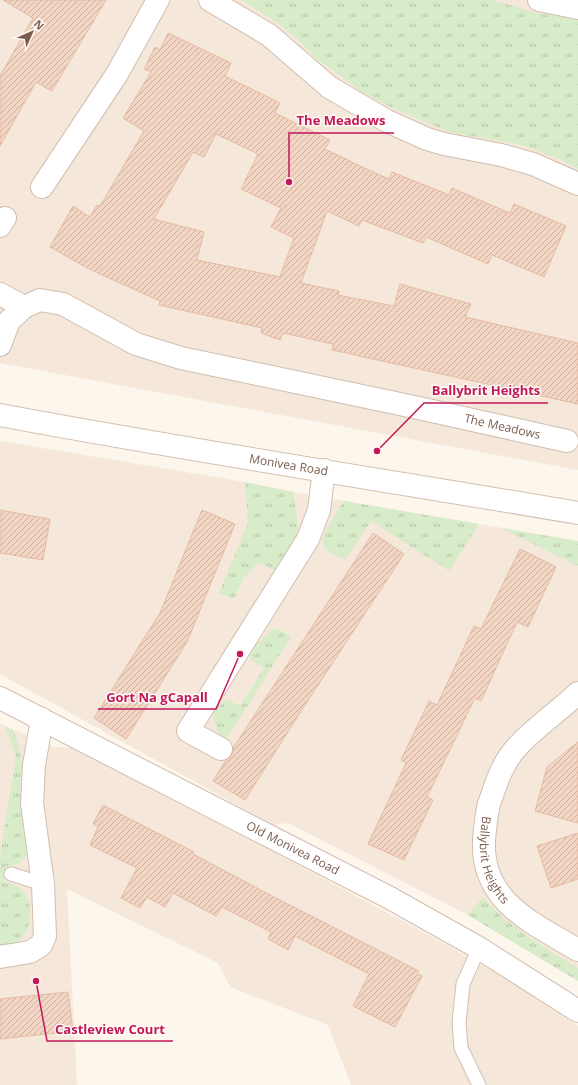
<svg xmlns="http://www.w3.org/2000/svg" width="578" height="1085" font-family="'Open Sans',sans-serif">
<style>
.residential{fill:#f5e8da}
.grass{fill:url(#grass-tufts)}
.building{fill:url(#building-hatch);stroke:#e6bba3;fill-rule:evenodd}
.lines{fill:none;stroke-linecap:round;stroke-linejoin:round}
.service-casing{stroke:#d1beb0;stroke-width:15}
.minor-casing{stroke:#d1beb0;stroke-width:24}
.tertiary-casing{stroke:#d1beb0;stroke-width:24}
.secondary-casing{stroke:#d6c0b0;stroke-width:24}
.service{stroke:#fff;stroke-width:13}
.minor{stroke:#fff;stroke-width:22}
.tertiary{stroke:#fff;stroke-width:22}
.secondary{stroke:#fff;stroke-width:22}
.labels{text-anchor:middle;stroke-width:3;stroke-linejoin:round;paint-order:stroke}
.street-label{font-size:12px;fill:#7a5c4d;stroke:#fffaf3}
.leader{fill:none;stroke:#c2185b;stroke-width:1.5}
.callout-dot{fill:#c2185b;stroke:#fffaf3;stroke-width:1.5}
.callout-label{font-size:13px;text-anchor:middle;font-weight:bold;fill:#c2185b;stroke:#fffaf3;stroke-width:3;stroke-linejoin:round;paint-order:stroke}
</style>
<defs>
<pattern id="grass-tufts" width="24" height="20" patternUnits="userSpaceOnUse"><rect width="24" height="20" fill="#d8ecc9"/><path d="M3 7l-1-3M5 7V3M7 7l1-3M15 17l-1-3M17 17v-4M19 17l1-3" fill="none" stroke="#b4c2a5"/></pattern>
<pattern id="building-hatch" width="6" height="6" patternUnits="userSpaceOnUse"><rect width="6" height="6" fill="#f3d5c3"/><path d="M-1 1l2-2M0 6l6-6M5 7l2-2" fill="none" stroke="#cab0a1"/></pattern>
</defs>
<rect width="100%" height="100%" fill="#fdf6ec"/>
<path class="residential" d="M 0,0 L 578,0 L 578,470 L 0,363 Z
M 0,441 L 245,482 L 293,492 L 578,541 L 578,981 L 468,915 L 288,823 L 273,825 L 0,674 Z
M 0,724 L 54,747 L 75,748 L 99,759 L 431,936 L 512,982 L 578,1026 L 578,1085 L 351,1085 L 328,1025 L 230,987 L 218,963 L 67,889 L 77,1085 L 0,1085 Z"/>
<path class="grass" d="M 241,0 L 493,0 L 536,13 L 578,19 L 578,169 L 560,159 L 521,145 L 449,132 L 388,106 L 362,92 L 317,59 L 295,37 L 276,22 Z
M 245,482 L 293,492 C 300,534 302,537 275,571 L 261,563 L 257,564 L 243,579 L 234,599 L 219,593 L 248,524 Z
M 344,501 L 479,524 L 449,571 L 371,521 L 345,560 C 339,556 329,553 324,547 C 316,539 339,508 344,501 Z
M 501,528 L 578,541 L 578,566 Z
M 273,628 L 282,631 L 291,637 L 225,741 L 217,732 L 213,715 L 218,706 L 227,699 L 240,706 L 264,668 L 251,660 L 249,652 Z
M 5,726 L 13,730 C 17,741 21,751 22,762 C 22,775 19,787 20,799 C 21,817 39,849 20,862 C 16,865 11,867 6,866 L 4,881 C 10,883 16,885 21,889 C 35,903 33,931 17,943 C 13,946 5,948 0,950 L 0,856 L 16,757 Z
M 483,897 C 509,927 544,948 578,968 L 578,981 L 468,915 Z"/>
<path class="building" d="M 3,0 L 106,0 L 52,91 L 36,82 L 0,146 L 0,76 L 33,18 Z
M 168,33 L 231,63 L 225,76 L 280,103 L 275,113 L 330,140 L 325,149 L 358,165 L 389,179 L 392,172 L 449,195 L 452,188 L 510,213 L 514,204 L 566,226 L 544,277 L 492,255 L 488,264 L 426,237 L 423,243 L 362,220 L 359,226 L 327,211 L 301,283 L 339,291 L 338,295 L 394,306 L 400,284 L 471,304 L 465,317 L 578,343 L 578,404 L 332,350 L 333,344 L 283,333 L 280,340 L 261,333 L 262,328 L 159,305 L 160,301 L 89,269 L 50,247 L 73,206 L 90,217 L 97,205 L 100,206 L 144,131 L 123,118 L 151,72 L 144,69 L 155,47 L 160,50 ZM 216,134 L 258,154 L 241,189 L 281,208 L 271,227 L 294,238 L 280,277 L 197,260 L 204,232 L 154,219 L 193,152 L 204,157 Z
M 0,510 L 50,519 L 43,560 L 0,553 Z
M 202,510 L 235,524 L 187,642 L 126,739 L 94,718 L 160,613 Z
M 373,533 L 404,554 L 303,708 L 245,800 L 213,781 L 226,760 L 232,755 L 233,748 L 254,716 Z
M 520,549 L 556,567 L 528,627 L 517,622 L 481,701 L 475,698 L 427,797 L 433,800 L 404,860 L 368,844 L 406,763 L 401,760 L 429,701 L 437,705 L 474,626 L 481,629 Z
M 578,742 L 578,823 L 535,811 L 547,767 Z
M 103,805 L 194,852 L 193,854 L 274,897 L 419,971 L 417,974 L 422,976 L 395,1027 L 353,1006 L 369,974 L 295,936 L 288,950 L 268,939 L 271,932 L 222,907 L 216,916 L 173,893 L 165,907 L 147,897 L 140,908 L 121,898 L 137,868 L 90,845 L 98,827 L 93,824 Z
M 578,833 L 578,879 L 551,888 L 537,846 Z
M 68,992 L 73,1031 L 0,1039 L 0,999 Z"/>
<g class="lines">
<defs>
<path id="service" d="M 11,874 L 43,884
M 479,948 L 463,984 L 459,1023 L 461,1048 L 479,1085"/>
<g id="minor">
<path d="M 210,0 L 269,35 L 329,87 L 387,121 L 427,139 L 444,144 L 501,155 L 533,164 L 578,184"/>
<path d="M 539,0 L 578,8"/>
<path d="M 42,187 L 117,74 L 158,0"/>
<path d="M 0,226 L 5,218"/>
<path d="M 0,294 L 24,307"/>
<path id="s1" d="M 0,345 L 9,321 L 24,307 L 40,300 L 63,304 L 136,344 L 181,358 L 414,407 L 567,441"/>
<path id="s2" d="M 578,693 C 558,712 535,727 517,747 C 502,763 496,784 489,804 C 486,816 485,828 484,840 C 481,902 533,923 578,950"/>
<path d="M 221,749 L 188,731 L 308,539 L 319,510 L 324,470"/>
<path d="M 0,957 L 30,952 L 41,945 L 45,936 L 43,884 L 32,803 L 34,765 L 42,719"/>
</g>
<g id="tertiary">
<path id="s3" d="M 0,698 L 390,898 L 479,948 L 578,1011"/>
</g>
<g id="secondary">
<path id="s4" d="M 0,415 C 192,451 385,480 578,513"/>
</g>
</defs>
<use href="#service" class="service-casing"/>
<use href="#minor" class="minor-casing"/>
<use href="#tertiary" class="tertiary-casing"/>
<use href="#secondary" class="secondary-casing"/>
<use href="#service" class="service"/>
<use href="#minor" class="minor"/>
<use href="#tertiary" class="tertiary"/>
<use href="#secondary" class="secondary"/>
</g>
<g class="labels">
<g class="street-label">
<text dy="4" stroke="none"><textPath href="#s1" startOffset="546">The Meadows</textPath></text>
<text dy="4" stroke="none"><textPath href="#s4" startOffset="293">Monivea Road</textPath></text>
<text dy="4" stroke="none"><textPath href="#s3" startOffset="329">Old Monivea Road</textPath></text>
<text dy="4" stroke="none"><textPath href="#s2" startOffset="204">Ballybrit Heights</textPath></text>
</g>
</g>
<path class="leader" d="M289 182L289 133H394M377 451L424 403H548M240 654L216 709H98M36 981L47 1041H173"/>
<g class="callout-dot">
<circle cx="289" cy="182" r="4"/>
<circle cx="377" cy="451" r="4"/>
<circle cx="240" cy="654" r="4"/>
<circle cx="36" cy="981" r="4"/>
</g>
<g class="callout-label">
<text x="341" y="125">The Meadows</text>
<text x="486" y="395">Ballybrit Heights</text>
<text x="157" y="702">Gort Na gCapall</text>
<text x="110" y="1034">Castleview Court</text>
</g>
<g transform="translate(32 32) rotate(45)" stroke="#fffaf3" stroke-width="3" paint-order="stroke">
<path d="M0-3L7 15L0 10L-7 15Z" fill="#7a5c4d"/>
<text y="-6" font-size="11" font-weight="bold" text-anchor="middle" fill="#7a5c4d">N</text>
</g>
</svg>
